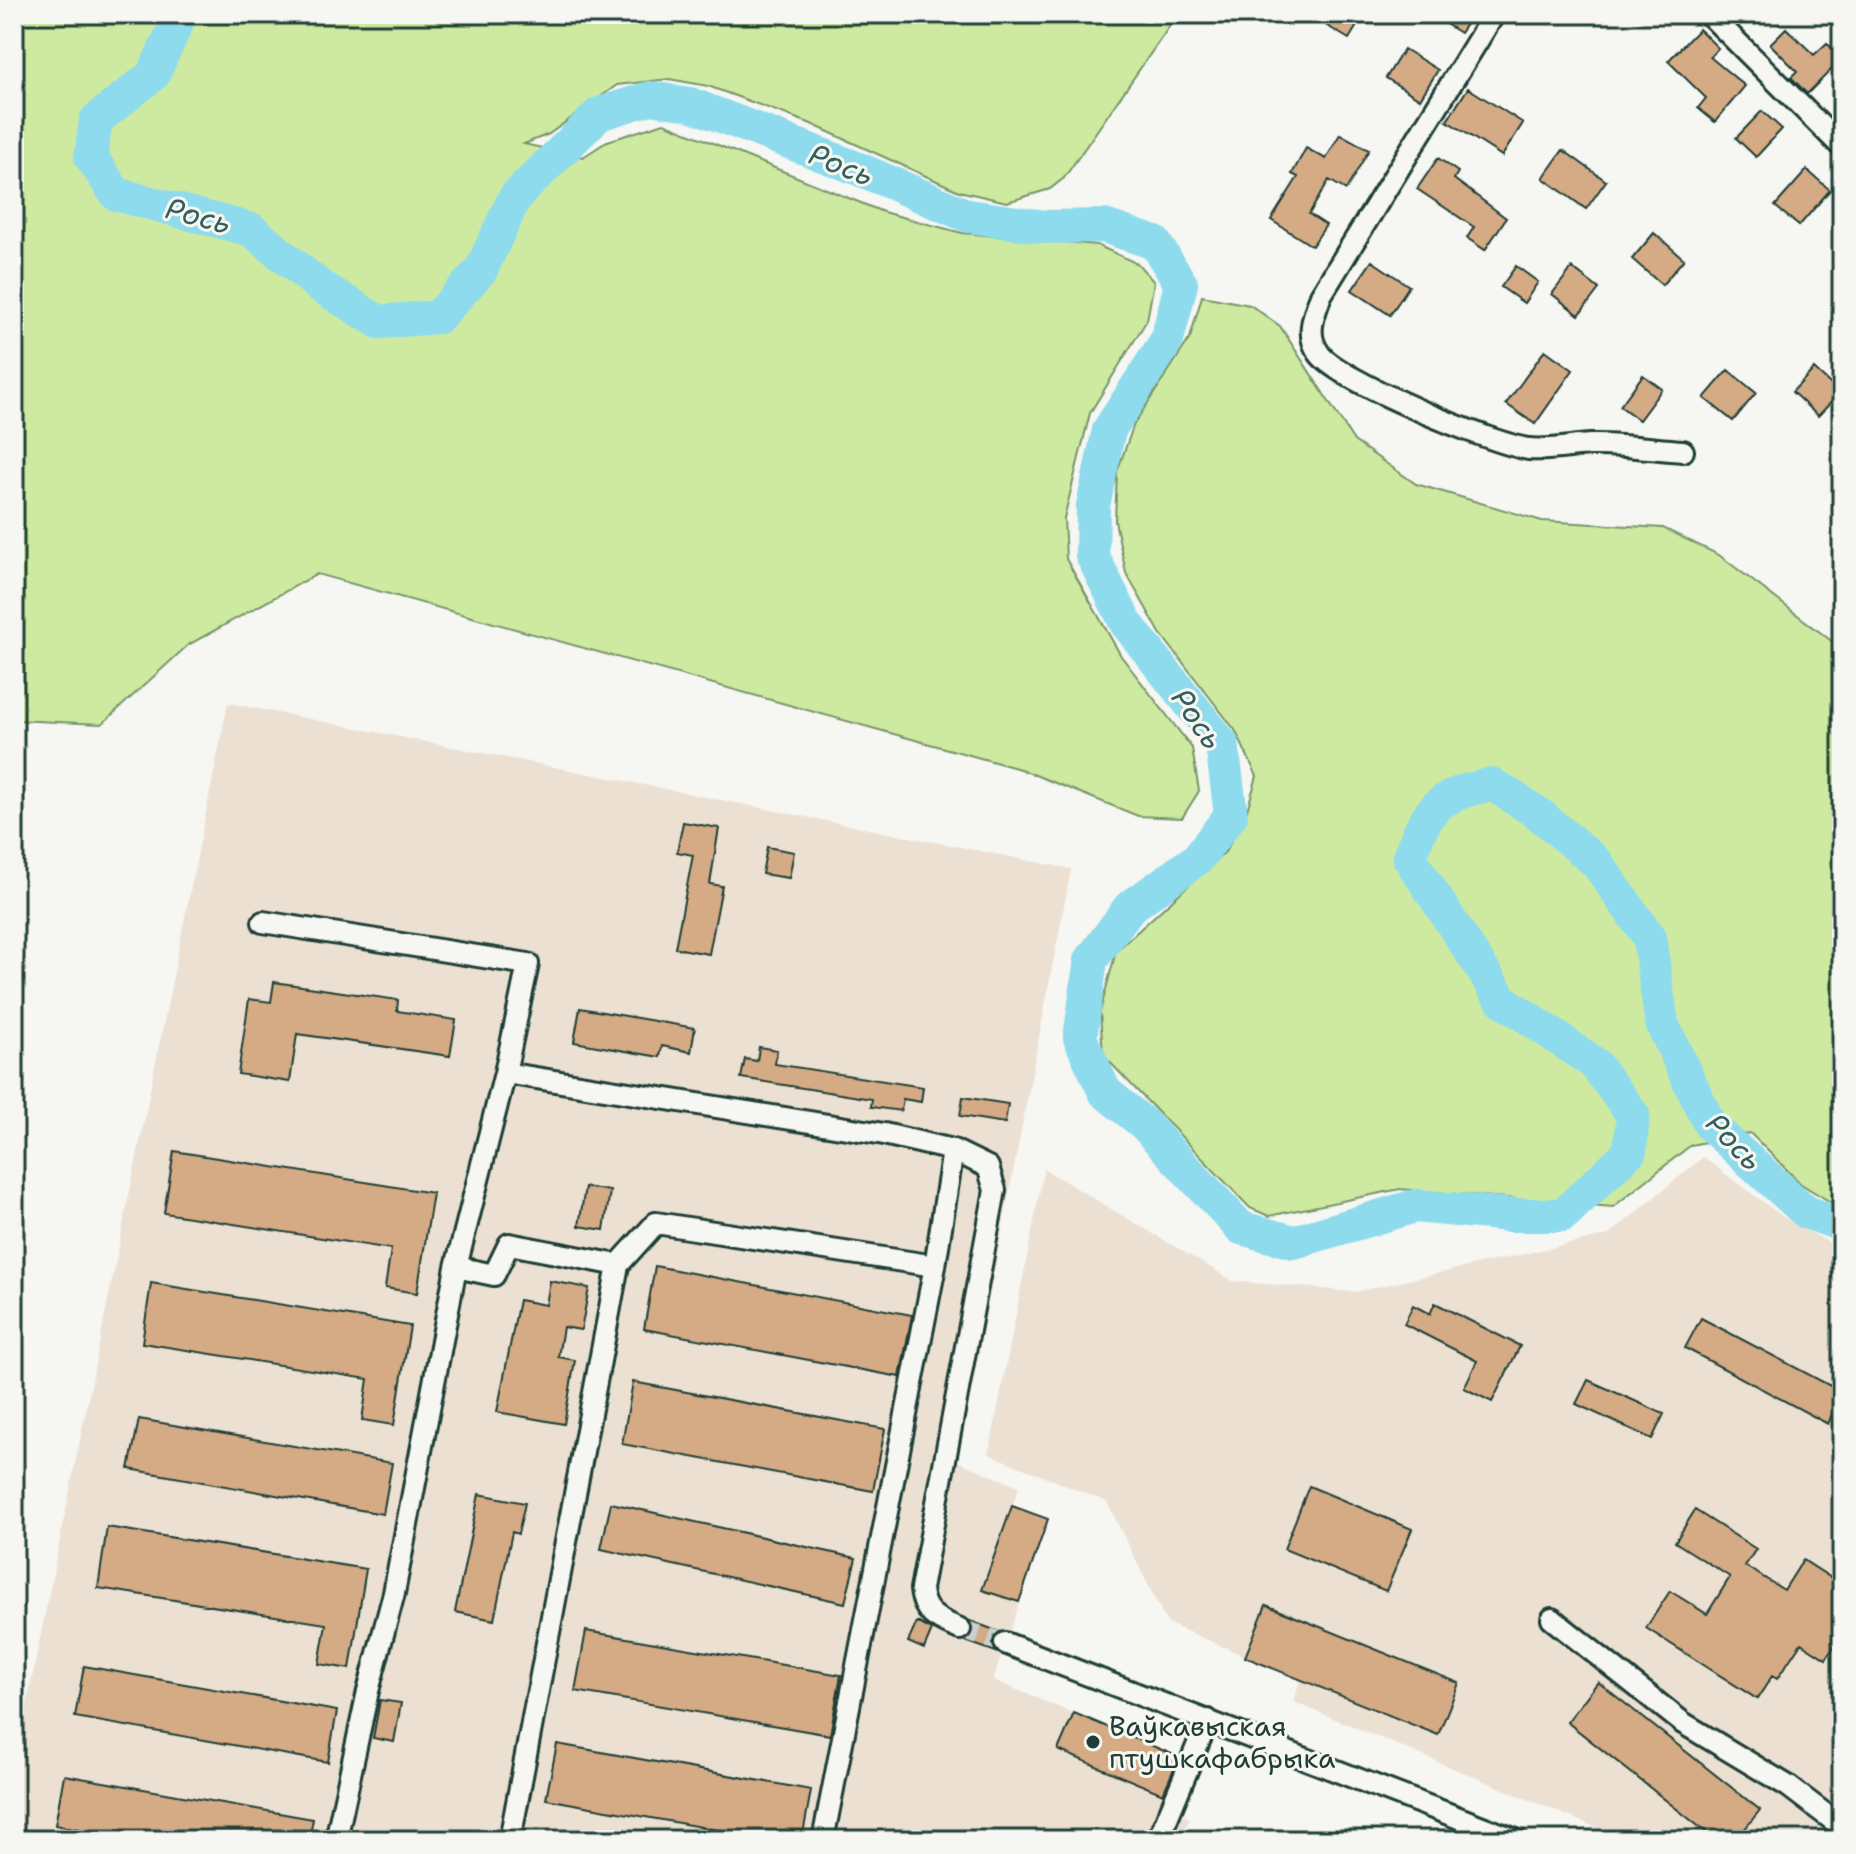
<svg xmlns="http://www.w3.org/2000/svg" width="1856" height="1854" font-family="'Shantell Sans',sans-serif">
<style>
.built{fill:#ece0d2}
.green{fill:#ceeaa1;stroke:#76946a;stroke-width:2}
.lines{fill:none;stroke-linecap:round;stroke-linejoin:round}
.river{stroke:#8edbed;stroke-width:34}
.building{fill:#d5ab86;stroke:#1f3d34;stroke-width:2}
.minor-tunnel{stroke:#cbd1cc;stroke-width:20;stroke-dasharray:20 10;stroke-linecap:butt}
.minor-casing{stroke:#1f3d34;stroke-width:26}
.minor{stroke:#f6f6f2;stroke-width:20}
.poi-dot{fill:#1f3d34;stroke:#f6f6f2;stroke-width:3}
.labels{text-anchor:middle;stroke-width:6;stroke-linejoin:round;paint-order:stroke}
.poi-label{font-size:28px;fill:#1f3d34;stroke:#f6f6f2;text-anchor:start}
.water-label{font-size:30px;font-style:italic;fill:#355d59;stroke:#f6f6f2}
</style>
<rect width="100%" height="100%" fill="#f6f6f2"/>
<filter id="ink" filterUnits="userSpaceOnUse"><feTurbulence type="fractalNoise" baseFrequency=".0125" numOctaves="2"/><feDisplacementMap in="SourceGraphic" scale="16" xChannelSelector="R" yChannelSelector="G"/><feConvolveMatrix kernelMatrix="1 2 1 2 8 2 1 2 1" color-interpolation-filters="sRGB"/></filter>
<g filter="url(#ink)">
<path class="built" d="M 228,703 L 1071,869 L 958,1461 L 1019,1487 L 1012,1506 L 1048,1519 L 993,1680 L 1181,1758 L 1160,1806 L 1190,1818 L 1181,1840 L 14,1840 L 14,1768 Z
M 1703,1157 L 1782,1216 L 1842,1250 L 1842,1840 L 1626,1840 L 1294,1702 L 1300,1679 L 1167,1623 L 1107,1502 L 989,1454 L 1044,1169 L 1233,1281 L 1355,1292 L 1609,1235 Z"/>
<path class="green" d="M 14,14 L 1178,14 L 1064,178 L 1050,189 L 1007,202 L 959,191 L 809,123 L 708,86 L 669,79 L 617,85 L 549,134 L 524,144 L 583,157 L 608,141 L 664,123 L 883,212 L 962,233 L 1097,245 L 1138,264 L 1154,282 L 1147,320 L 1090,413 L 1064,518 L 1066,559 L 1121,656 L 1192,748 L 1199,791 L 1182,818 L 1138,816 L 1020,769 L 317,574 L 188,645 L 102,724 L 14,720 Z
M 1202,296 L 1250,305 L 1280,326 L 1354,441 L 1416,484 L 1542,521 L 1663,528 L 1719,555 L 1842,649 L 1842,1209 L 1801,1184 L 1750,1133 L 1691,1145 L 1613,1207 L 1400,1189 L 1269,1216 L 1250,1208 L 1103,1055 L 1100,1012 L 1116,951 L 1225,852 L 1245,817 L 1257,776 L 1235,730 L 1160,633 L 1126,573 L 1115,521 L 1117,472 L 1134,424 L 1190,338 Z"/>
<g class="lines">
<path class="river" d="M 181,14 L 153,75 L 96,120 L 91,157 L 116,194 L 252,230 L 317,284 L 379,322 L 438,317 L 481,270 L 515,197 L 599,114 L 650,98 L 690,104 L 859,169 L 968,216 L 1045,227 L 1104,226 L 1155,243 L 1181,284 L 1167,340 L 1109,430 L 1093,506 L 1092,555 L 1126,623 L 1222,744 L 1231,815 L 1197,859 L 1129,908 L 1091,960 L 1080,1038 L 1105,1092 L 1143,1123 L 1241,1228 L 1294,1242 L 1415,1206 L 1510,1215 L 1563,1215 L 1630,1151 L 1633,1115 L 1594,1063 L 1502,1000 L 1409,857 C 1429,805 1438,796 1492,784 L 1539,814 L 1597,863 L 1649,937 L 1662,1024 L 1710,1125 L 1806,1212 L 1842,1225"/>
</g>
<path class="building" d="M 1330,14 L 1364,14 L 1349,39 L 1324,24 Z
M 1430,14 L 1473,14 L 1460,33 Z
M 1786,28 L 1814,55 L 1827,43 L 1842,59 L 1807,94 L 1791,77 L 1797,71 L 1770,44 Z
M 1699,29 L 1718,48 L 1710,57 L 1745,86 L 1715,122 L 1698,108 L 1706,98 L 1668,61 Z
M 1404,49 L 1438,70 L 1420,99 L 1386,78 Z
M 1468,88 L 1523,123 L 1502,156 L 1447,121 Z
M 1762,111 L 1782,129 L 1756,157 L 1736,138 Z
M 1340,134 L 1369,150 L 1346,190 L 1329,180 L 1309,214 L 1326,225 L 1312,246 L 1271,220 L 1298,177 L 1292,174 L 1306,148 L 1326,159 Z
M 1563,150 L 1606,181 L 1586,209 L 1543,178 Z
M 1438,158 L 1458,172 L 1454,179 L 1506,218 L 1485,250 L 1467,238 L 1474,227 L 1417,189 Z
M 1807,170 L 1830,190 L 1799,226 L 1775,206 Z
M 1654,233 L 1684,259 L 1662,285 L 1632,259 Z
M 1372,261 L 1409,286 L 1390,315 L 1352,290 Z
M 1516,266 L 1538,282 L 1524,303 L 1501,287 Z
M 1572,268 L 1599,289 L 1579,315 L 1552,294 Z
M 1545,350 L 1573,370 L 1535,424 L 1506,404 Z
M 1814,369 L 1840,393 L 1818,416 L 1792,392 Z
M 1728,370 L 1756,393 L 1733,421 L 1704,398 Z
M 1643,375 L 1662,389 L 1639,420 L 1620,406 Z
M 683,822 L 719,828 L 710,884 L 722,886 L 709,954 L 675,948 L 693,855 L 677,852 Z
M 767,847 L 794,852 L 789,878 L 762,874 Z
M 274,982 L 398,1000 L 397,1011 L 456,1020 L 450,1056 L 297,1034 L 290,1082 L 238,1074 L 249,999 L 271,1002 Z
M 580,1008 L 695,1028 L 691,1052 L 662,1046 L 660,1057 L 574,1042 Z
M 759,1047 L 777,1050 L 775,1064 L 923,1087 L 921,1102 L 903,1099 L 901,1111 L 871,1107 L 872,1099 L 741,1078 L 745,1059 L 757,1061 Z
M 963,1097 L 1008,1104 L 1005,1123 L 960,1116 Z
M 174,1151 L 433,1193 L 417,1293 L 385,1288 L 391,1249 L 164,1213 Z
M 585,1187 L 610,1191 L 604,1230 L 579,1226 Z
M 655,1266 L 912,1315 L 900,1377 L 644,1329 Z
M 550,1281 L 589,1288 L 581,1330 L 563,1327 L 558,1357 L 575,1360 L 564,1424 L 497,1412 L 519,1300 L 546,1305 Z
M 151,1283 L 410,1326 L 394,1425 L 362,1420 L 368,1379 L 142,1343 Z
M 1435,1303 L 1520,1346 L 1492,1402 L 1464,1388 L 1477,1361 L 1404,1324 L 1413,1305 L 1430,1314 Z
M 1701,1318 L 1842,1392 L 1828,1424 L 1685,1348 Z
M 1588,1380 L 1664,1414 L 1652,1439 L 1576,1404 Z
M 633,1382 L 885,1429 L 873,1491 L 622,1444 Z
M 139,1419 L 392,1463 L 383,1514 L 129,1469 Z
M 1309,1486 L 1412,1529 L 1386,1591 L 1284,1549 Z
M 479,1494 L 525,1503 L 518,1534 L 512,1532 L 494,1620 L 455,1612 Z
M 611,1503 L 856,1558 L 845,1603 L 601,1549 Z
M 1012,1506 L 1048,1519 L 1019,1602 L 982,1590 Z
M 1695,1510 L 1756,1549 L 1745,1566 L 1784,1590 L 1803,1560 L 1842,1585 L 1842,1634 L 1826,1659 L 1801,1643 L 1777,1679 L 1772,1676 L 1757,1699 L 1646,1628 L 1670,1591 L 1707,1614 L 1730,1577 L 1675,1542 Z
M 107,1527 L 366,1569 L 350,1669 L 319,1664 L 326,1624 L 98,1588 Z
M 1266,1605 L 1459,1683 L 1438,1735 L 1245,1657 Z
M 970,1621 L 1000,1632 L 993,1639 L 996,1652 L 965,1641 L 972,1633 Z
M 917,1622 L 932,1630 L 924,1649 L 908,1642 Z
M 586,1631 L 841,1675 L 830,1735 L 575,1691 Z
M 84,1666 L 337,1711 L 328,1762 L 75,1717 Z
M 1598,1682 L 1760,1810 L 1736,1840 L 1716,1840 L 1567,1722 Z
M 380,1700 L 401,1703 L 394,1742 L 373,1738 Z
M 1074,1713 L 1179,1757 L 1163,1794 L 1058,1750 Z
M 557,1744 L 811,1790 L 802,1840 L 773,1840 L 546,1799 Z
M 64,1775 L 313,1819 L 309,1840 L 139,1840 L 55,1825 Z"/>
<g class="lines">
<path class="minor-tunnel" d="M 960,1629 L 1005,1643"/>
<defs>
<path id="minor" d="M 1494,14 L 1321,295 C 1314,315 1305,334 1319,353 C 1336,380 1495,445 1529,449 C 1549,451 1571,446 1591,445 C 1621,444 1653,449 1683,451
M 1709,14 L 1842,147
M 263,922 L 528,964 L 505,1073 L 456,1267 L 394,1593 L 368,1691 L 336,1840
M 505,1073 L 884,1134 L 953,1150 L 988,1167 L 995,1190 L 921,1589 C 923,1615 939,1620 960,1629
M 618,1265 L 656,1223 L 935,1266
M 456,1267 L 494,1275 L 509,1244 L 618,1265 L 510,1840
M 1552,1619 L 1683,1723 L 1788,1786 L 1842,1827
M 1005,1643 L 1516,1840
M 823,1840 L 935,1266 L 953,1150
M 1158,1840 L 1208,1720"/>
</defs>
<use href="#minor" class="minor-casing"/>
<use href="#minor" class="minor"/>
</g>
</g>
<circle class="poi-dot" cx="1093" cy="1742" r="8"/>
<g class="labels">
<g class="poi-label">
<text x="1109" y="1736">Ваўкавыская<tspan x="1109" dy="32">птушкафабрыка</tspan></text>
</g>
<g class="water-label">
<text transform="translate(841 165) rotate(22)" y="10">Рось</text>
<text transform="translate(198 216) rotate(15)" y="10">Рось</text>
<text transform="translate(1197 719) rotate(56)" y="10">Рось</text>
<text transform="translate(1734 1142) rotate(47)" y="10">Рось</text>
</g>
</g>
<rect width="1856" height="1854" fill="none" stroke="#f6f6f2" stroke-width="48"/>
<rect x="24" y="24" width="1808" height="1806" fill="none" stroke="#1f3d34" stroke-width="3" filter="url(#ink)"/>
</svg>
